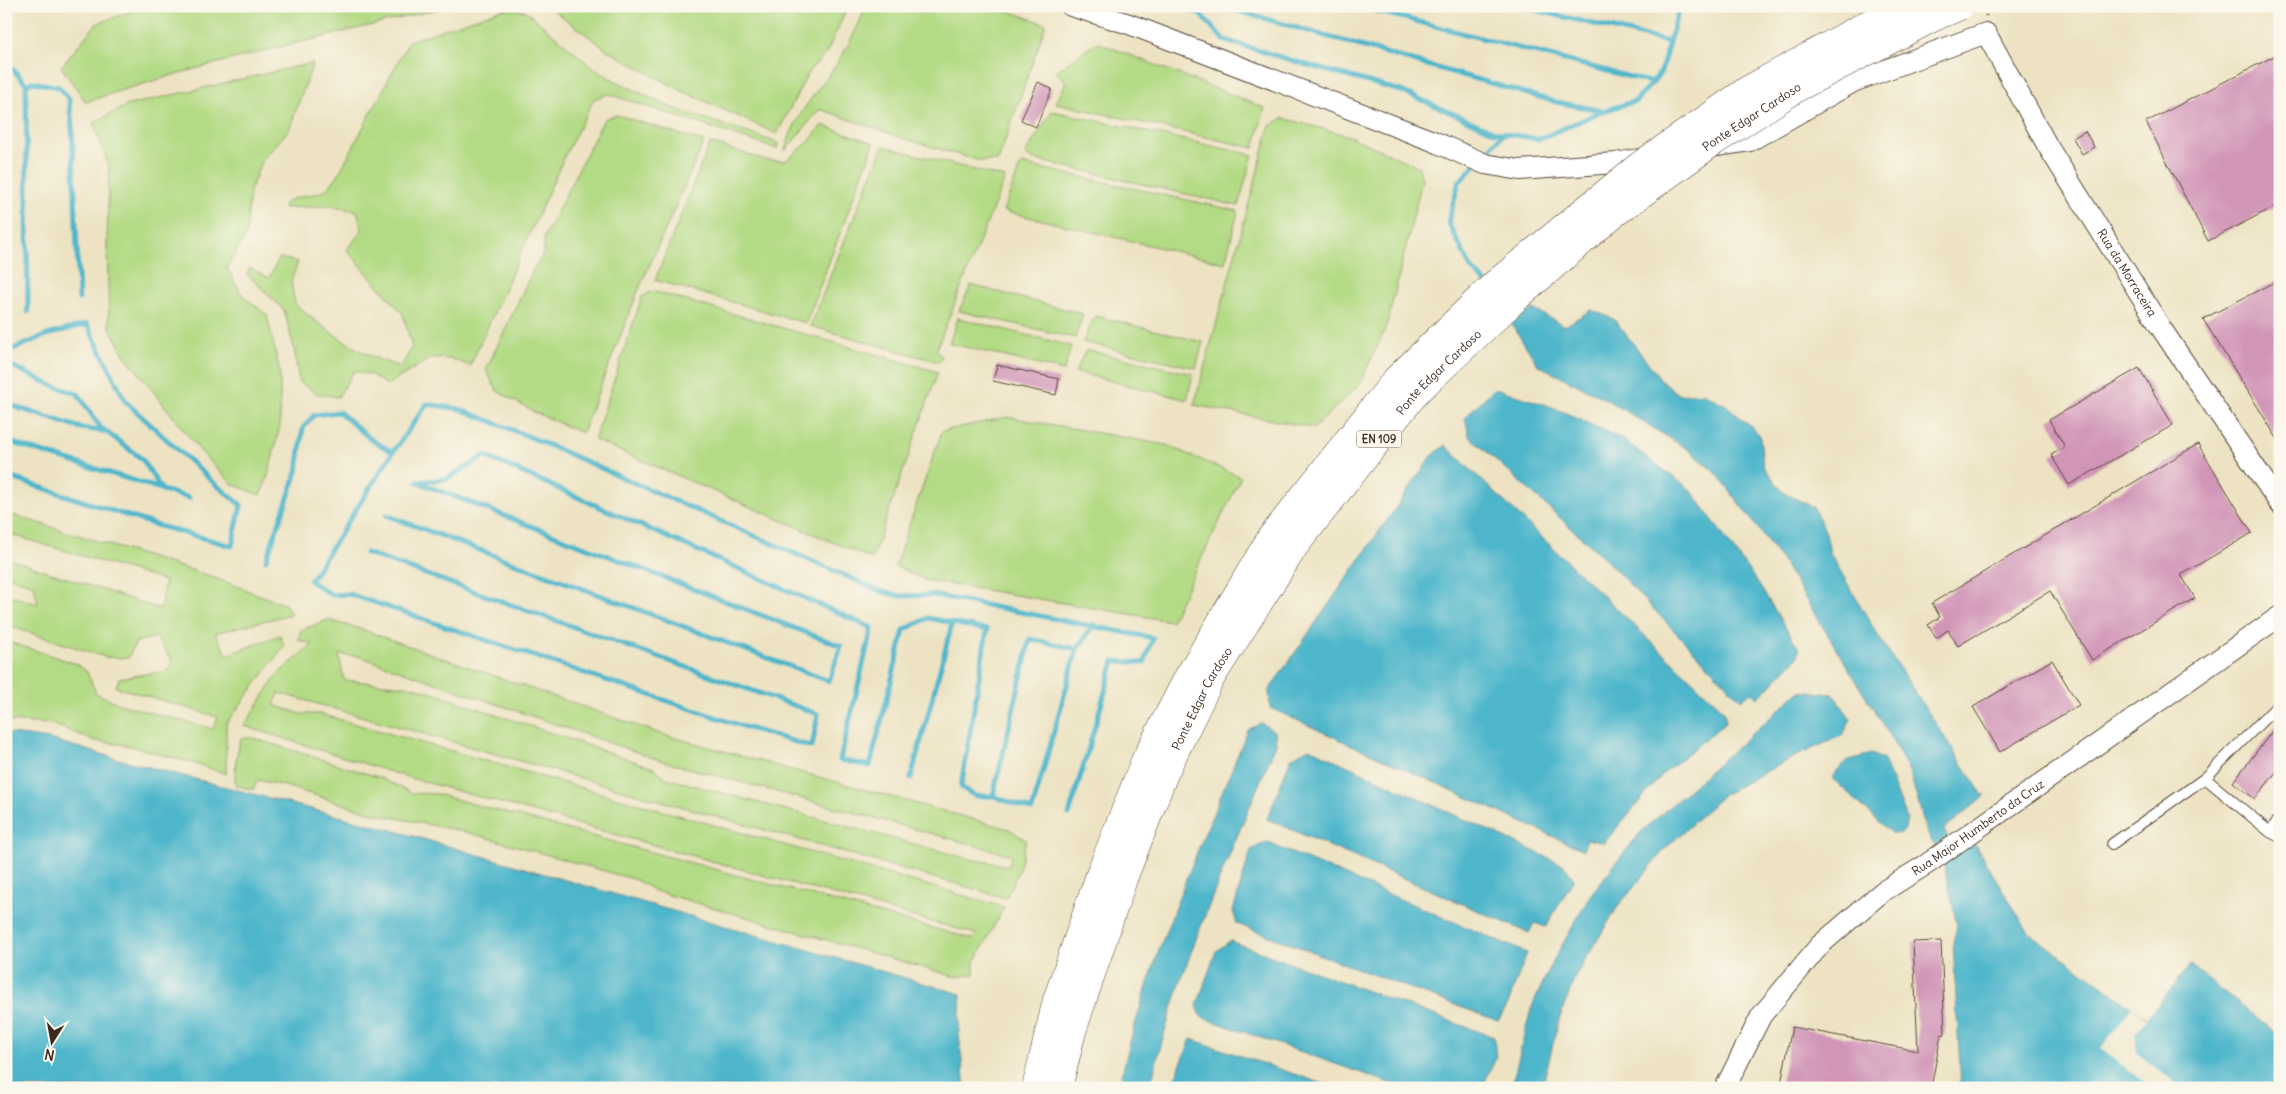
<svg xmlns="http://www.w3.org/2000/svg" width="2286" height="1094" font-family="Delius,sans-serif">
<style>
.green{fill:#b3da84;stroke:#778251;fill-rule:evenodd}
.water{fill:#4db6cb;stroke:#447074}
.pier{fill:#ede3c3}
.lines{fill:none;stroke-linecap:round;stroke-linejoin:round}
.stream{stroke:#4db6cb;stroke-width:5}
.building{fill:#d195b8}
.service-casing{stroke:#564637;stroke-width:12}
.minor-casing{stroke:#564637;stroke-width:22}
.path{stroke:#564637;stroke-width:3;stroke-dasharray:1 4;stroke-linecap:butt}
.service{stroke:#fff;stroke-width:10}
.minor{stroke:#fff;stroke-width:20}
.primary-bridge-casing{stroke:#564637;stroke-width:29;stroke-linecap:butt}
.primary-bridge{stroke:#fff;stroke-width:28}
.labels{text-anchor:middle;stroke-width:4;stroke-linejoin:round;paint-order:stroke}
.shield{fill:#fbf7ec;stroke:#75685c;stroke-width:1}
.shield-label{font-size:11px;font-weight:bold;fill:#3b2a1e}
.street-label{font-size:12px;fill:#3b2a1e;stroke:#fbf7ec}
</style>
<rect width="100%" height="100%" fill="#fbf7ec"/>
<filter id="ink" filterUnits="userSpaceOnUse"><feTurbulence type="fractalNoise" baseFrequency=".02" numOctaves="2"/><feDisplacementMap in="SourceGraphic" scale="10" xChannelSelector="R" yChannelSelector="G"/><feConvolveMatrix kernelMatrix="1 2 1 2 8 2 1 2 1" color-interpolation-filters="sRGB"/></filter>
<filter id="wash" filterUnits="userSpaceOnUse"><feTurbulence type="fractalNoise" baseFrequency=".0096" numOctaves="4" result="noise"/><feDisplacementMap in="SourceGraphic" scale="20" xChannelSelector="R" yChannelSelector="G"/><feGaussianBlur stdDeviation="1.12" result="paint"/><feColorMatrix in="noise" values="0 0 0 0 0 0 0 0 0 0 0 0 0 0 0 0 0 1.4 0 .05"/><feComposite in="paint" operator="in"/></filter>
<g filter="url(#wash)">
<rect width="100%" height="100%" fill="#ede3c3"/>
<path class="green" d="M 146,6 L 450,6 C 328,37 204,62 86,102 L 61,67 L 96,24 Z
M 548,6 L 848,6 L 827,52 L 809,71 L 777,134 L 678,89 L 607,50 Z
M 866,6 L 994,6 L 1046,24 L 998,161 L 980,161 L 902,138 L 820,109 L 785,151 C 794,116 816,93 836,65 C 848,47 858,27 866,6 Z
M 503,9 L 526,11 L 586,62 L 610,78 L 667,106 L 778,143 L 777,149 L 608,94 L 594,99 L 565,155 L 470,366 L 452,359 L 431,358 L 387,385 L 372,375 L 354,371 L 338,397 L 318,394 L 299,382 L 294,348 L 284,310 L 247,274 L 250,268 L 269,278 L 279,258 L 298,262 L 291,281 L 295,304 C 327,331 359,355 401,367 L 412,347 L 403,314 L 347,250 L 362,230 L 357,211 L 331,206 L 285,208 L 282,206 C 293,193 316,198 328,188 C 331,185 335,179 338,175 L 409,41 Z
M 1097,42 L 1265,108 L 1254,148 L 1056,103 L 1066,82 L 1056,71 Z
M 313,63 L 289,130 L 261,162 L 250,191 L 246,235 L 227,268 L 242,295 L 267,315 L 280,373 L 280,426 L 267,480 L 260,495 L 232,484 L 201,452 L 123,353 L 109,326 L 107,242 L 109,167 L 93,123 L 128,105 Z
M 1052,111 L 1253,155 L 1238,206 L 1032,159 L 1025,154 Z
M 617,115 L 704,142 L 638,291 L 582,433 L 536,413 L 497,391 L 486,370 L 533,270 L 544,253 L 544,237 L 604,119 Z
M 1283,118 L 1349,136 L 1419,167 L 1422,180 L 1387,325 L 1359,385 L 1314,428 L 1194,405 L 1270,126 Z
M 822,125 L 874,143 L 806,323 L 655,280 L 710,143 L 766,160 L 785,161 L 808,143 Z
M 883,146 L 1005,178 L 936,350 L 942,357 L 939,362 L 810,326 Z
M 1021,164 L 1238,211 L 1225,263 L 1003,211 Z
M 971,285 L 1083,314 L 1075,338 L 959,311 Z
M 652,291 L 938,372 L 872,559 L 594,440 L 642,297 Z
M 1095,316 L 1203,342 L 1196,368 L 1083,342 Z
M 958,318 L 1071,346 L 1064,371 L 949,343 Z
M 1086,350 L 1193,374 L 1187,400 L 1075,372 Z
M 1008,417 L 1166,445 L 1241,477 L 1171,621 L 925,580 L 895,566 L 942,431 Z
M 6,513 L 207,575 L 286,605 L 291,614 L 215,633 L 227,655 L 280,635 L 284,646 L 226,724 L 226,774 L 203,766 L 131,746 L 96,741 L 52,724 L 6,721 L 6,641 L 77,664 L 87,672 L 96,693 L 119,704 L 213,729 L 218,717 L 116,687 L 119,678 L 167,671 L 173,662 L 156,637 L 136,642 L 128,658 L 105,657 L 6,625 L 6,595 L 38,604 L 34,585 L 6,576 L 6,558 L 160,609 L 165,581 L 6,533 Z
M 328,620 L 360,629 L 661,734 L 1009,829 L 1026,840 L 1020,867 L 1006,898 L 279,693 L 274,705 L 301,714 L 320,714 L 1004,907 L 974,964 L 974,974 L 956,977 L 655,891 L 636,880 L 470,833 L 372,813 L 285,786 L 258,780 L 253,790 L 235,785 L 236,759 L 241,738 L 253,738 L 378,777 L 412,793 L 436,794 L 973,939 L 976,934 L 407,777 L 244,726 L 278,674 L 313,644 L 298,640 L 301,630 ZM 339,655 L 358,656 L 662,761 L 1011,855 L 1009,866 L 970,859 L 666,778 L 654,768 L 415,687 L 344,680 Z"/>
<path class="water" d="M 1533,309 L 1565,326 L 1591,310 L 1614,319 L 1663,382 L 1679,395 L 1703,393 L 1726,405 L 1760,435 L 1763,466 L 1783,492 L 1814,508 L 1826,533 L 1830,553 L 1877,634 L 1984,797 L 1944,829 L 1954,852 L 1972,840 L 2029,933 L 2147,1018 L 2191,965 L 2280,1037 L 2280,1045 L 2276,1050 L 2280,1053 L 2280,1088 L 1961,1088 L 1953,943 L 1957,926 L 1943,860 L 1927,833 L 1909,771 L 1884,726 L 1781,559 L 1717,474 L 1689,450 L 1607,400 L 1538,365 L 1511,323 Z
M 1495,388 L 1555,408 L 1622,439 L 1691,490 L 1759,585 L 1799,649 L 1798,657 L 1758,698 L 1751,692 L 1741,700 L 1602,556 L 1469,436 L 1465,417 Z
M 1445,445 L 1724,711 L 1726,722 L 1663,774 L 1604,843 L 1587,839 L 1583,850 L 1270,708 L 1269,690 L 1431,457 Z
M 1800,691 L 1833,694 L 1851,719 L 1843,735 L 1792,758 L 1723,795 L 1665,849 L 1617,908 L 1576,975 L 1559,1020 L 1542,1088 L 1511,1088 L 1531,1009 L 1552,963 L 1591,894 L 1640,833 Z
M 1261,723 L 1275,732 L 1276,744 C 1229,857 1178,968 1150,1088 L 1119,1088 C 1146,963 1200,847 1248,730 Z
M 6,733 L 49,739 L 118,759 L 392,830 L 961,994 L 959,1034 L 965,1087 L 6,1088 Z
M 1309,748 L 1564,865 L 1574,879 L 1546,927 L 1534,923 L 1529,933 L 1267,819 L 1291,758 Z
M 1871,754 L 1884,760 L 1907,819 L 1905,829 L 1901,833 L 1892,834 L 1832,778 L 1846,761 Z
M 1266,842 L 1527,953 L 1507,1006 L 1498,1021 L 1237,924 L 1233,911 L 1251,850 Z
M 1230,941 L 1494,1037 L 1496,1058 L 1482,1088 L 1404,1088 L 1201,1017 L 1197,1005 L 1216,951 Z
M 1191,1039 L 1335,1088 L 1171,1088 Z"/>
<path class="pier" d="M 2132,1007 L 2147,1019 L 2135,1034 L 2137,1053 L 2181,1088 L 2151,1088 L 2101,1048 Z"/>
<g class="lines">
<path class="stream" d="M 1184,6 L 1201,15 L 1224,40 L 1307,65 L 1401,91 L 1495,132 L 1539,139 L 1603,111 L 1556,102 L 1221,6
M 1358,6 L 1653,83
M 1518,6 L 1669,42 L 1661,72 L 1636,101 L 1603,111
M 1669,42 L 1680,6
M 6,58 L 10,66 L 26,84 L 33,82 L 59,87 L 69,99 L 72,125 L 79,299
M 26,84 L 28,312
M 1482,157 L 1504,133
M 1475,165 L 1459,182 L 1448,222 L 1471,268 L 1485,282
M 6,352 L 47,335 L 87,324 L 126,402 L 214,483 L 241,505 L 232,546 L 159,526 L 6,476
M 6,363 L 51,385 L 78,394 L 100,427 L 142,459 L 162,490 L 189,498
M 6,404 L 81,428 L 106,432
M 6,441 L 161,489
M 386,515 L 829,681 L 841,646 L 417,482 L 446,479 L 485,456 L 872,628 L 840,760 L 870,766 L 904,630 L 928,618 L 987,630 L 961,787 L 975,796 L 993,796 L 1030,639 L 1077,649
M 366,553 L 818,714 L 812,747 L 748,728 L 349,594 L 332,595 L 310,581 L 393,452 L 427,404 L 460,409 L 530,437 L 880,591 L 900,596 L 933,595 L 1153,638 L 1144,663 L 1114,661 L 1069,815
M 266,560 L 297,472 L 303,428 L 314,415 L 339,412 L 373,441 L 393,452
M 911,778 L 952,624
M 993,796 L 1032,810 L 1077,649 L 1094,625"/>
</g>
<g id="blocks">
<path class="building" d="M 2280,53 L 2280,204 L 2208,241 L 2146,122 Z
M 1038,82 L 1052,89 L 1036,127 L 1021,120 Z
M 2085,131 L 2094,147 L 2082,154 L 2073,138 Z
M 2280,279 L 2280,443 L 2203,319 Z
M 997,365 L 1059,379 L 1056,395 L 993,381 Z
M 2139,368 L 2173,425 L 2069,485 L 2051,455 L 2065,447 L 2049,420 Z
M 2198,444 L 2252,533 L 2181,575 L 2195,598 L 2092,660 L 2050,591 L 1958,646 L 1948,630 L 1936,638 L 1928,625 L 1940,617 L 1932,603 Z
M 2052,660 L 2079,705 L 2000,752 L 1973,707 Z
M 2280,721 L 2280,767 L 2255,799 L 2233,782 Z
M 1941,941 L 1945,1034 L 1941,1035 L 1931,1088 L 1780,1088 L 1792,1027 L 1918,1051 L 1913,942 Z"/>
</g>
</g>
<g filter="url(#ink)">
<use href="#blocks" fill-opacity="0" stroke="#564637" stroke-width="1"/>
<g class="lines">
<defs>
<path id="service" d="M 2205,778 L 2270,832
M 2280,817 L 2270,832 L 2280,837
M 2112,844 L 2205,778 L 2280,703"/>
<g id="minor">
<path d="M 1071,6 L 1129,24 L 1433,141 L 1485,164 L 1520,170 L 1615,163 L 1647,158"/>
<path id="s1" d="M 1710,147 L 1750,141 L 1853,82 L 1986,33 L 2047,145 L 2161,328 L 2280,504"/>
<path id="s2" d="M 1725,1088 L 1761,1016 L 1820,945 L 1882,892 L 1927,864 L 2280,616"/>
</g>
</defs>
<use href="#service" class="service-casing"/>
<use href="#minor" class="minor-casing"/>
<path class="path" d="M 1986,16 L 1986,6"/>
<use href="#service" class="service"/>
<use href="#minor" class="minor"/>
<defs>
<g id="primary-bridge">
<path d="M 1036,1088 L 1057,1000 L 1101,872 L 1145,761 L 1189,676 L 1271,538 L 1396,380 L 1494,285 L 1638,167 L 1748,90 L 1868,24 L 1909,6"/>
<path id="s3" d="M 1058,1088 L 1072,1031 L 1123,879 L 1165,771 L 1210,679 L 1295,545 L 1416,392 L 1518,296 L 1612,215 L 1710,144 L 1798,87 L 1932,18 L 1960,6"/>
</g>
</defs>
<use href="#primary-bridge" class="primary-bridge-casing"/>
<use href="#primary-bridge" class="primary-bridge"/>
</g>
</g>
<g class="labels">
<rect class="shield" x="1356.5" y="430.5" width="45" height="17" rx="4"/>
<g class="shield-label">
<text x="1379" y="443">EN 109</text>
</g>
<g class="street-label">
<text dy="4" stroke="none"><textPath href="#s3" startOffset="1226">Ponte Edgar Cardoso</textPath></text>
<text dy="4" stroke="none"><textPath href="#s1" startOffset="579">Rua da Morraceira</textPath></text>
<text dy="4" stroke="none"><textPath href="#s3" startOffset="821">Ponte Edgar Cardoso</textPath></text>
<text dy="4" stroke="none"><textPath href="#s3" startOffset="416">Ponte Edgar Cardoso</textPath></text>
<text dy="4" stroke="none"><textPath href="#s2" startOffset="370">Rua Major Humberto da Cruz</textPath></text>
</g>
</g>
<rect width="2286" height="1094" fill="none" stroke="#fbf7ec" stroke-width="25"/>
<g transform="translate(52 1042) rotate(191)" stroke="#fbf7ec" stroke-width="4" paint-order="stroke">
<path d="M0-4L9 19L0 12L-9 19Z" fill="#3b2a1e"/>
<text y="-8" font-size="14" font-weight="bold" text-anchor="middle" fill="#3b2a1e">N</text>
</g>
</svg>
